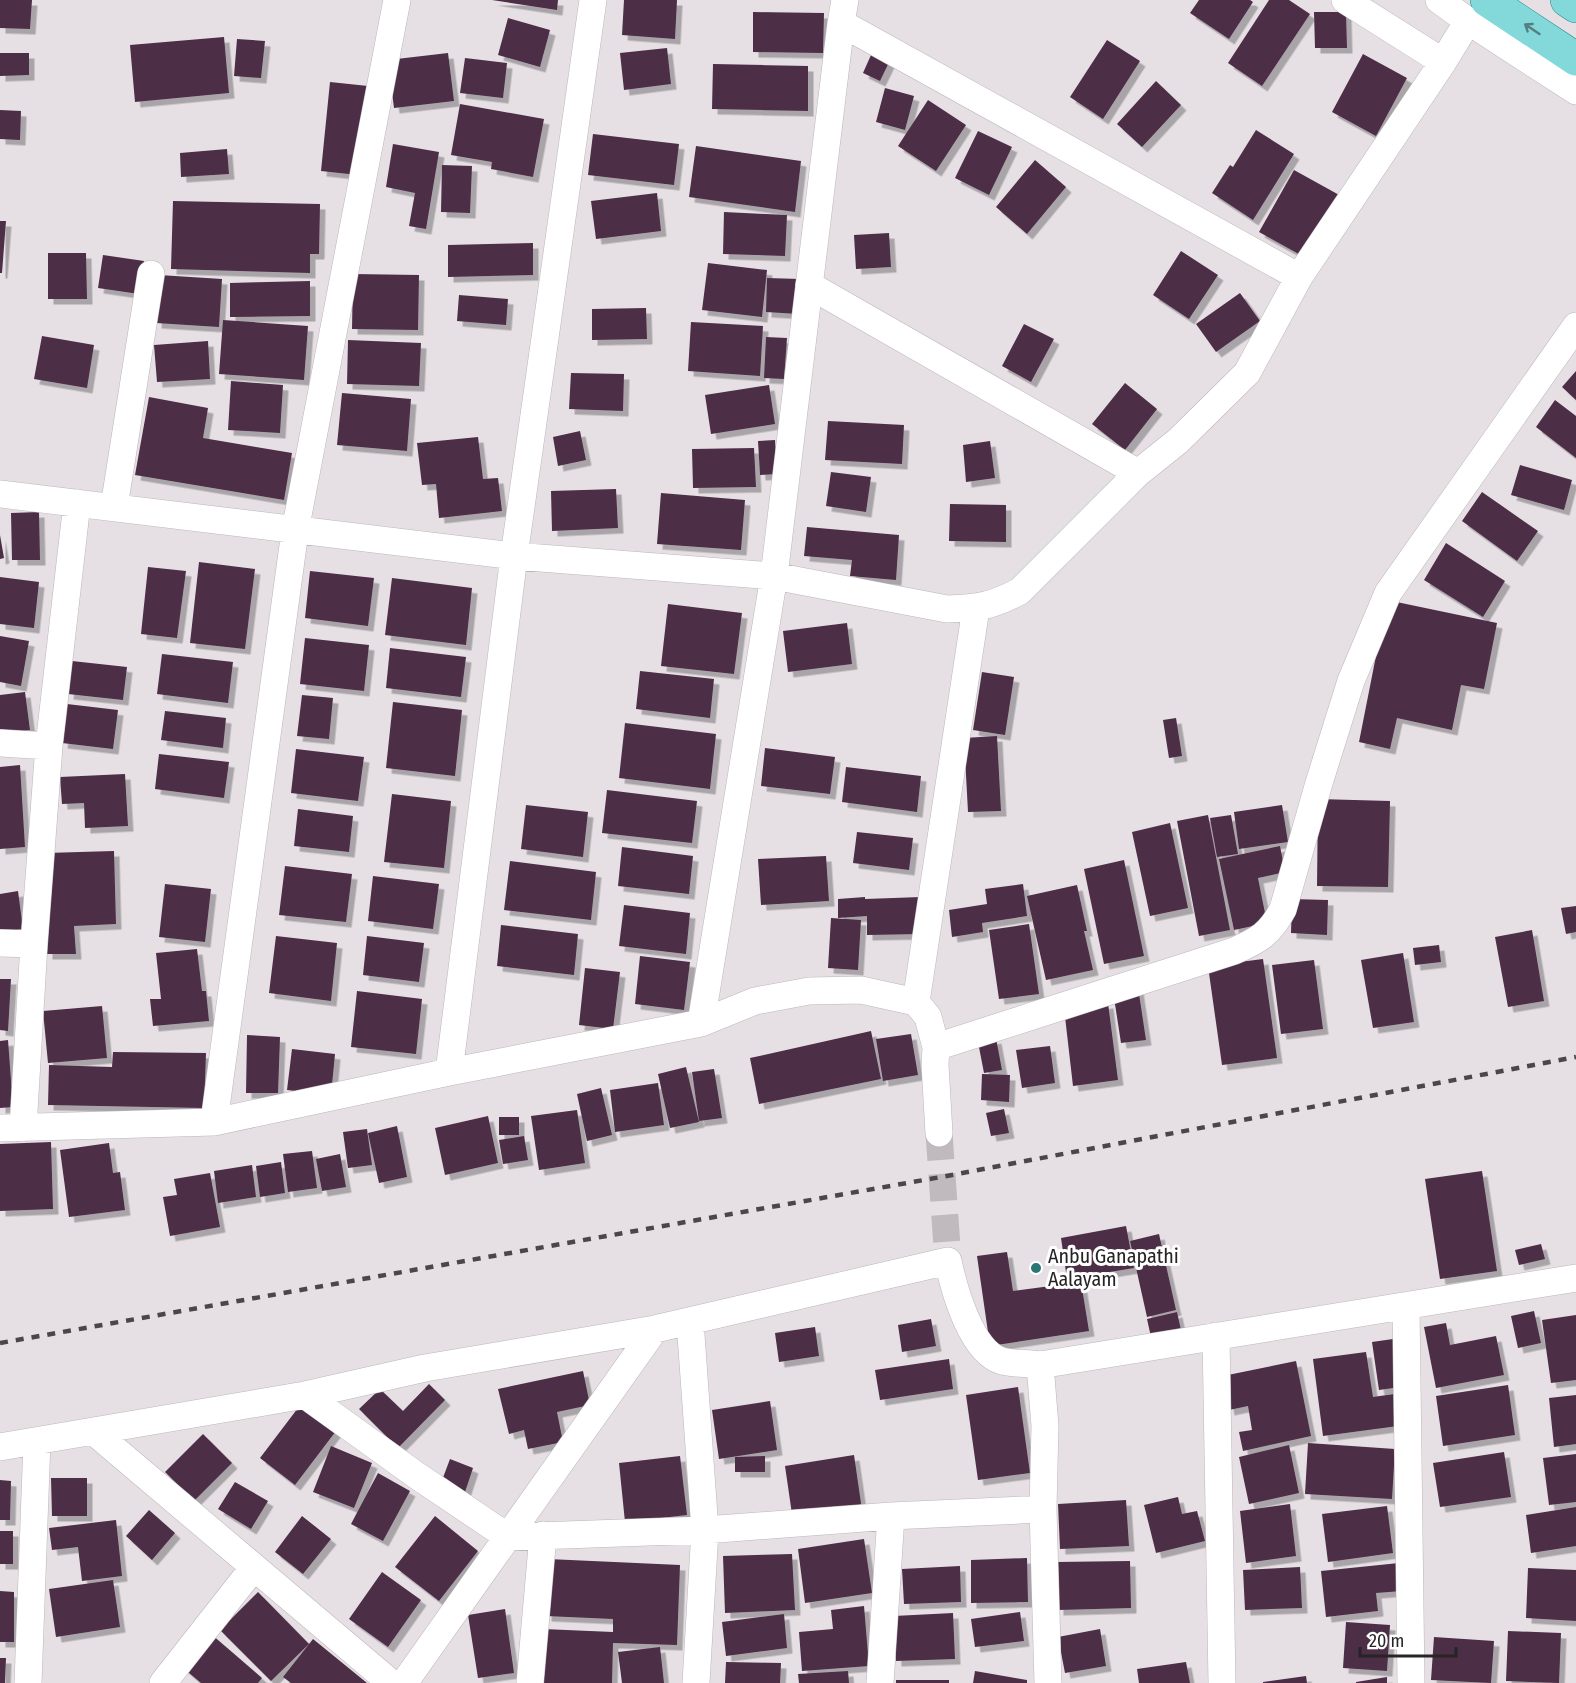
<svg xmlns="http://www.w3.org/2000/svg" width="1576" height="1683" font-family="'Fira Sans Condensed',sans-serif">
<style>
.building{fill:#4d2d47;filter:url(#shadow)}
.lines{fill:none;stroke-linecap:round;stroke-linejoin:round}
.street-tunnel{stroke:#c0babf;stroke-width:27;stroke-dasharray:27 14;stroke-linecap:butt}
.street-casing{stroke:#bbb6ba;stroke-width:28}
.primary-casing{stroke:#2d8989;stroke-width:34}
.street{stroke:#fff;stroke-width:27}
.primary{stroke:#83d9d9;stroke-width:33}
.rail{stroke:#4a4749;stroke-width:4.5;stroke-dasharray:8 8;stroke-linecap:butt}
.oneway{stroke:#547e7f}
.poi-dot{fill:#2b7575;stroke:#fff;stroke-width:2}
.labels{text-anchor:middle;stroke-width:6;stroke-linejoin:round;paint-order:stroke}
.poi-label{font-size:20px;fill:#262425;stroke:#fff;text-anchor:start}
</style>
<defs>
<filter id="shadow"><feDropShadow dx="5.5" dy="5.5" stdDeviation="0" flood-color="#0004"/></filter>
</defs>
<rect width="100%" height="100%" fill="#e6e0e5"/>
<path class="building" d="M 0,0 L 32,0 L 30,29 L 0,28 Z
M 492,0 L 558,0 L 557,10 Z
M 624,0 L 677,0 L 675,39 L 622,35 Z
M 1199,0 L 1250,0 L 1253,2 L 1229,39 L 1190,13 Z
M 1269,0 L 1289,0 L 1310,14 L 1262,86 L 1228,63 Z
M 753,12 L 824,13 L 823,53 L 753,52 Z
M 1314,12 L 1346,12 L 1347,48 L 1315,48 Z
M 508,18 L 550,30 L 540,67 L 498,55 Z
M 224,37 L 229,93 L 135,102 L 130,45 Z
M 237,39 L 265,41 L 261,78 L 234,76 Z
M 1107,40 L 1140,61 L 1103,119 L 1070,97 Z
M 875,46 L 893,54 L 880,81 L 863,73 Z
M 667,48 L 671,84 L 624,90 L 620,53 Z
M 0,53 L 29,53 L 29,75 L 0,76 Z
M 448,53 L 454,101 L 394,108 L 388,60 Z
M 1363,54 L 1407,78 L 1376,136 L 1332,112 Z
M 465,58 L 507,63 L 503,98 L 460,93 Z
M 713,64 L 808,66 L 808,111 L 712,109 Z
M 1156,81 L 1181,105 L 1142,147 L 1117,124 Z
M 330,82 L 368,86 L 358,175 L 321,171 Z
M 885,88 L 914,96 L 905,130 L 876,122 Z
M 928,100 L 966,125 L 936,171 L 898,146 Z
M 460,104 L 544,119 L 533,177 L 491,169 L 492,162 L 451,155 Z
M 0,110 L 21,111 L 20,140 L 0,139 Z
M 1256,130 L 1294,154 L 1253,220 L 1212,193 L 1230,165 L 1233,167 Z
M 978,131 L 1012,147 L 989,195 L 955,178 Z
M 593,134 L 679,144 L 674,185 L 588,175 Z
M 393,144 L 439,152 L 426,229 L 409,226 L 415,193 L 386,187 Z
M 696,146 L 801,161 L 795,212 L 689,197 Z
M 227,149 L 229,174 L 181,177 L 180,153 Z
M 1035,160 L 1066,187 L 1027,234 L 996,207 Z
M 442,165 L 472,166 L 470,213 L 441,212 Z
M 1294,170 L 1341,196 L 1306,258 L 1259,232 Z
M 657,193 L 661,231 L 596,239 L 591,201 Z
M 173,201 L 320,204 L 319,254 L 310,254 L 310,273 L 171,269 Z
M 724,212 L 787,215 L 785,256 L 723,254 Z
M 0,221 L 6,221 L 2,273 L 0,273 Z
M 889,233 L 891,267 L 856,269 L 854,235 Z
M 533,243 L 533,275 L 448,277 L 448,245 Z
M 1181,251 L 1218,275 L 1189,319 L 1153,295 Z
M 48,253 L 86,253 L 87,299 L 48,299 Z
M 103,255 L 144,261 L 139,294 L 98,288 Z
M 708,263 L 767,270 L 762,317 L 702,310 Z
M 353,274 L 419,275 L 418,330 L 352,329 Z
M 159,275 L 222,279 L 219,327 L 156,323 Z
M 767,278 L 800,279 L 798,314 L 766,312 Z
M 310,281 L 310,316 L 230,317 L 230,283 Z
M 1240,293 L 1260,321 L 1216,352 L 1196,324 Z
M 459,295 L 508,299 L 506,325 L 457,321 Z
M 646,308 L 647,339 L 592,340 L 592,309 Z
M 223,320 L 308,326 L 304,380 L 219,374 Z
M 691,322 L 763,326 L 760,376 L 688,371 Z
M 1024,324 L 1054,339 L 1031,382 L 1002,366 Z
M 42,336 L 94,345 L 87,388 L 34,379 Z
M 766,337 L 787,338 L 784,379 L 764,378 Z
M 348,340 L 421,343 L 419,386 L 347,384 Z
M 208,341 L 210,379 L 157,382 L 154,345 Z
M 1576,371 L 1576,400 L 1562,387 Z
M 571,373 L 624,374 L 623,411 L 569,409 Z
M 231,381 L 283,385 L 280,433 L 228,430 Z
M 1125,383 L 1157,409 L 1125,450 L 1092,424 Z
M 769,385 L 775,424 L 711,434 L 705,395 Z
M 342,393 L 411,399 L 407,451 L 337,445 Z
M 149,397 L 208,408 L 203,438 L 292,453 L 284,500 L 135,475 Z
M 1555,400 L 1576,416 L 1576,458 L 1536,427 Z
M 828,421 L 904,425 L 902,464 L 825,460 Z
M 580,431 L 586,460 L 558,466 L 553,437 Z
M 478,437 L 483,479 L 498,478 L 502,511 L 439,518 L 436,484 L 422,485 L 417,443 Z
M 775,440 L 777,474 L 760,475 L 758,441 Z
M 990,441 L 995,478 L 966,482 L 963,445 Z
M 754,448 L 756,487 L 693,488 L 692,449 Z
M 1520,465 L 1572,480 L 1564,510 L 1511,495 Z
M 831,472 L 871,477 L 866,512 L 826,506 Z
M 616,489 L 618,528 L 552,531 L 551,491 Z
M 1482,492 L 1538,531 L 1517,561 L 1462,521 Z
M 661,493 L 745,500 L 741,550 L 657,544 Z
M 950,504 L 1006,505 L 1006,542 L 949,541 Z
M 39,512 L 40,560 L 12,560 L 11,513 Z
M 807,527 L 899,535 L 896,580 L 850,576 L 852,560 L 804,556 Z
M 0,535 L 4,558 L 0,559 Z
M 1446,543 L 1505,581 L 1483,617 L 1424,580 Z
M 199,562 L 255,569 L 245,649 L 190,643 Z
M 148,567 L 186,571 L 177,638 L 141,634 Z
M 310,571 L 374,578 L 368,626 L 305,618 Z
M 0,577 L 39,582 L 34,628 L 0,624 Z
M 392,578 L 472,588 L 466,645 L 385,635 Z
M 1387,600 L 1497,623 L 1484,689 L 1461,685 L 1452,730 L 1397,718 L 1390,749 L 1359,742 Z
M 668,604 L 742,613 L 734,674 L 661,666 Z
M 847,623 L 852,664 L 788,672 L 783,631 Z
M 0,636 L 29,641 L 21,686 L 0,682 Z
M 305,638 L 369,645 L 364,691 L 300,684 Z
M 390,648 L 466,657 L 461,697 L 386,688 Z
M 162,654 L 233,662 L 228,703 L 157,694 Z
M 72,661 L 127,667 L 123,700 L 68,694 Z
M 640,671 L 714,679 L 710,718 L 636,709 Z
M 982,672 L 1014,677 L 1005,735 L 973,730 Z
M 25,692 L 30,730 L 0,734 L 0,695 Z
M 302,695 L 333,698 L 329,739 L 297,736 Z
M 393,702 L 462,710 L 455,776 L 386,768 Z
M 67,704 L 118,710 L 113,749 L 62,743 Z
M 165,711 L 226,718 L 223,748 L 161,740 Z
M 1176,718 L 1182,756 L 1169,758 L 1163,720 Z
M 625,723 L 716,734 L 710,789 L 619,778 Z
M 997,736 L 1001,811 L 968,812 L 964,738 Z
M 765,748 L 835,757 L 830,794 L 761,786 Z
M 296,749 L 364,757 L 358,801 L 291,793 Z
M 159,754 L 229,762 L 224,798 L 155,789 Z
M 20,765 L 25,847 L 0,849 L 0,767 Z
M 846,767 L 921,776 L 917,812 L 842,802 Z
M 125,774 L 128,826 L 85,828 L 84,803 L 62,804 L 60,777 Z
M 607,790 L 697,801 L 692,843 L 602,833 Z
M 392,794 L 451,801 L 444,868 L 384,862 Z
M 1318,799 L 1390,801 L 1388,887 L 1317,886 Z
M 526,805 L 588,812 L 583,857 L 521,849 Z
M 1282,805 L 1288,842 L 1239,849 L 1234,812 Z
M 298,809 L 353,816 L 349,852 L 294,846 Z
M 1208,815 L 1230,930 L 1199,936 L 1177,821 Z
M 1231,815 L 1238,854 L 1217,857 L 1210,818 Z
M 1170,823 L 1188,908 L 1150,916 L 1132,832 Z
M 857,832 L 913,838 L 909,870 L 853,863 Z
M 1280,846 L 1285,872 L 1258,878 L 1267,923 L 1234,930 L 1219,859 Z
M 622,847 L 693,856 L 689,894 L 618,886 Z
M 114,851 L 116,924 L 74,926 L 76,954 L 47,954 L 46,853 Z
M 826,856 L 829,901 L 761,905 L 758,859 Z
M 1124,860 L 1144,956 L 1104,964 L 1084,869 Z
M 510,861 L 596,872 L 591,920 L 504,910 Z
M 285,866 L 352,874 L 346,922 L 279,915 Z
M 373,876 L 439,884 L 433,929 L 368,921 Z
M 165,884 L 211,889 L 205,942 L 159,937 Z
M 1023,884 L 1027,916 L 982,923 L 983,932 L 952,937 L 949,910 L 987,904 L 985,889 Z
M 1077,885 L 1087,931 L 1084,931 L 1093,970 L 1046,980 L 1027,896 Z
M 18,891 L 23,929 L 0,932 L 0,894 Z
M 865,897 L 865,899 L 921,897 L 921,934 L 867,935 L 867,916 L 838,918 L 838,899 Z
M 1292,899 L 1328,900 L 1327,935 L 1291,933 Z
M 624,905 L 690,913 L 686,954 L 619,946 Z
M 1576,906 L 1576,932 L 1566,934 L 1561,908 Z
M 831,918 L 861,920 L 858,970 L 828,968 Z
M 1029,924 L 1039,994 L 999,999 L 989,930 Z
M 501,925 L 578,934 L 574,975 L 497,966 Z
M 1532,930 L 1544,1001 L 1508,1007 L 1495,937 Z
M 276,936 L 337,943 L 331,1001 L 269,993 Z
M 367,936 L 424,943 L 419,982 L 363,975 Z
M 1439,945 L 1441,962 L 1415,965 L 1413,948 Z
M 197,949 L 202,991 L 206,991 L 209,1021 L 153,1026 L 150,999 L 161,999 L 156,953 Z
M 1403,953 L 1414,1022 L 1373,1028 L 1361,960 Z
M 640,956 L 690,962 L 684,1010 L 635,1004 Z
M 1263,959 L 1277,1058 L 1222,1065 L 1208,966 Z
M 1314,960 L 1323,1029 L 1281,1034 L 1272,965 Z
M 585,968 L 620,972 L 613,1029 L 579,1025 Z
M 0,979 L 11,979 L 8,1031 L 0,1030 Z
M 1138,987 L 1146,1040 L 1121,1043 L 1113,991 Z
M 357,991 L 422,999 L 416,1054 L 351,1047 Z
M 1108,1003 L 1118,1080 L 1073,1086 L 1064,1008 Z
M 102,1006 L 107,1058 L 48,1063 L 43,1011 Z
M 871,1031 L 881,1079 L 759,1104 L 750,1058 Z
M 911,1034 L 918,1075 L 883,1081 L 876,1039 Z
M 247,1035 L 280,1037 L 278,1093 L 246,1093 Z
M 996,1038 L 1002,1070 L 984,1073 L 978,1042 Z
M 8,1040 L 13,1107 L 0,1108 L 0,1041 Z
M 1050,1046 L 1055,1083 L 1022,1088 L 1016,1050 Z
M 292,1049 L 335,1054 L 331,1095 L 287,1090 Z
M 113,1052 L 206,1053 L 204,1108 L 48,1105 L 49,1065 L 112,1067 Z
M 686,1067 L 699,1122 L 670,1128 L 658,1074 Z
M 714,1069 L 722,1118 L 699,1121 L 692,1072 Z
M 982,1074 L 1010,1075 L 1009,1102 L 981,1100 Z
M 658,1083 L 664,1125 L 615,1132 L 610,1090 Z
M 601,1088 L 612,1135 L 587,1141 L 577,1094 Z
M 1004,1109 L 1009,1133 L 991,1136 L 986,1113 Z
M 577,1110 L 585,1163 L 539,1170 L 531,1116 Z
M 488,1116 L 498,1163 L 445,1175 L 435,1128 Z
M 499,1117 L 519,1117 L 519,1135 L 499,1135 Z
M 397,1126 L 407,1177 L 379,1183 L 368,1133 Z
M 367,1129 L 372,1165 L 348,1168 L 343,1132 Z
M 524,1136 L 528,1160 L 503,1164 L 499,1140 Z
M 51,1142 L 53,1209 L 0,1211 L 0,1144 Z
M 109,1143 L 113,1173 L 120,1172 L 125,1210 L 69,1217 L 60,1150 Z
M 312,1151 L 317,1188 L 288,1192 L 283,1154 Z
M 340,1154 L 346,1187 L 322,1191 L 316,1159 Z
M 281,1162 L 285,1193 L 260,1197 L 256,1166 Z
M 252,1165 L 256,1197 L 218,1203 L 214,1171 Z
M 1482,1171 L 1497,1271 L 1440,1279 L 1425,1179 Z
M 210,1173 L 220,1227 L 170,1236 L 163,1197 L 177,1195 L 174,1179 Z
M 1126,1226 L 1134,1268 L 1067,1279 L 1061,1238 Z
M 1159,1234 L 1176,1310 L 1147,1317 L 1130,1241 Z
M 1541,1244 L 1545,1259 L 1519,1265 L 1515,1250 Z
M 1007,1252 L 1013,1291 L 1081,1282 L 1089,1331 L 990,1346 L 977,1256 Z
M 1534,1311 L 1541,1343 L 1518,1348 L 1511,1316 Z
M 1177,1312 L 1181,1330 L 1151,1337 L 1147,1319 Z
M 1576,1315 L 1576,1380 L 1551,1383 L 1542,1320 Z
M 931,1319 L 936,1346 L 902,1352 L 898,1325 Z
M 1446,1323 L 1450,1345 L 1496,1336 L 1504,1375 L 1436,1388 L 1424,1327 Z
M 815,1327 L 819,1356 L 779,1362 L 775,1333 Z
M 1393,1339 L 1400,1387 L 1379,1390 L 1372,1342 Z
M 1366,1352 L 1373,1397 L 1394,1394 L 1398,1426 L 1323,1436 L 1313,1359 Z
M 949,1359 L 953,1389 L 880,1400 L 875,1370 Z
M 1296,1361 L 1311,1436 L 1243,1451 L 1239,1432 L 1252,1430 L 1248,1406 L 1229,1410 L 1223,1376 Z
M 583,1371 L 590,1405 L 557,1412 L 563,1442 L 528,1449 L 524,1430 L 509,1434 L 498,1389 Z
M 429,1384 L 445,1400 L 398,1448 L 359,1409 L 380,1389 L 403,1411 Z
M 1508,1385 L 1515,1435 L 1443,1446 L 1436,1396 Z
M 1018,1387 L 1030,1473 L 978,1480 L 966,1395 Z
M 1576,1395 L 1576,1444 L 1554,1447 L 1549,1398 Z
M 770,1401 L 777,1450 L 719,1459 L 712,1410 Z
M 301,1404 L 336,1431 L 295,1485 L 260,1458 Z
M 203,1434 L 232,1463 L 194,1501 L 165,1472 Z
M 1308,1443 L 1395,1449 L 1392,1499 L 1305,1494 Z
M 1289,1445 L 1299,1493 L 1249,1504 L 1239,1457 Z
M 331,1446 L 372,1463 L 354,1508 L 313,1492 Z
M 1504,1452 L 1511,1497 L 1440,1507 L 1433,1463 Z
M 1576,1454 L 1576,1502 L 1549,1505 L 1543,1458 Z
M 854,1455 L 862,1510 L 793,1521 L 785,1466 Z
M 680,1456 L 687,1515 L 625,1522 L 619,1463 Z
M 765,1456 L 765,1472 L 735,1472 L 735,1457 Z
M 450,1459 L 473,1468 L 465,1492 L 441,1483 Z
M 378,1473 L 410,1491 L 383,1541 L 351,1524 Z
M 51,1478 L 87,1478 L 87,1516 L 52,1516 Z
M 0,1480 L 11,1481 L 10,1520 L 0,1520 Z
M 235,1482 L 268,1501 L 251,1529 L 218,1509 Z
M 1178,1497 L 1182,1514 L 1197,1511 L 1205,1541 L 1156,1553 L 1144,1505 Z
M 1126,1500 L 1129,1546 L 1060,1549 L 1058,1504 Z
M 1290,1504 L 1296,1556 L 1246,1563 L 1240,1511 Z
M 1387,1506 L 1393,1553 L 1328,1562 L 1322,1514 Z
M 1576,1507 L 1576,1546 L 1531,1553 L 1526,1515 Z
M 149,1510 L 175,1533 L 152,1560 L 126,1536 Z
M 302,1516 L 331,1539 L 303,1574 L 275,1552 Z
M 435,1516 L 478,1551 L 439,1601 L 395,1567 Z
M 116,1520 L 122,1576 L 82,1581 L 78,1547 L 52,1550 L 49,1528 Z
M 0,1531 L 13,1531 L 13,1564 L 0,1564 Z
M 864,1539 L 872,1593 L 805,1603 L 798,1549 Z
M 792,1554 L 795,1610 L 725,1613 L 723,1556 Z
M 1027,1558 L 1028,1602 L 971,1603 L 971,1560 Z
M 548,1559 L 680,1565 L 677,1645 L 613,1643 L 612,1683 L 541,1683 L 543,1629 L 613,1632 L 613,1619 L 546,1616 Z
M 1130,1561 L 1131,1608 L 1058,1610 L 1057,1562 Z
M 1399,1563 L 1402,1591 L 1376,1593 L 1378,1611 L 1326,1617 L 1321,1571 Z
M 960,1566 L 961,1602 L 904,1604 L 902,1569 Z
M 1300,1567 L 1302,1608 L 1245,1610 L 1243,1570 Z
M 1528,1568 L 1576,1570 L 1576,1621 L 1526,1618 Z
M 382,1572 L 421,1600 L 388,1647 L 349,1619 Z
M 113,1580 L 120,1627 L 56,1637 L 49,1589 Z
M 0,1591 L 14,1592 L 14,1642 L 0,1642 Z
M 258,1592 L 309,1644 L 271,1681 L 220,1630 Z
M 864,1606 L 869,1666 L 802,1671 L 799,1632 L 833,1629 L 831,1610 Z
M 505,1609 L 514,1673 L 478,1678 L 468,1615 Z
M 1020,1612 L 1024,1641 L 975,1647 L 971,1619 Z
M 953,1613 L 955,1659 L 896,1661 L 894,1616 Z
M 784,1614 L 787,1648 L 726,1656 L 722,1622 Z
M 1346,1622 L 1390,1625 L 1387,1671 L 1343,1668 Z
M 1100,1629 L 1106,1666 L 1065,1673 L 1058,1637 Z
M 1508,1631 L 1561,1633 L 1559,1683 L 1506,1681 Z
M 211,1634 L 262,1678 L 258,1683 L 201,1683 L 182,1667 Z
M 1434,1637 L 1494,1641 L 1491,1683 L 1431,1680 Z
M 313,1639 L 367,1683 L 291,1683 L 283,1677 Z
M 660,1647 L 664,1683 L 622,1683 L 618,1652 Z
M 0,1658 L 6,1658 L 5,1683 L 0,1683 Z
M 726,1662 L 781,1663 L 780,1683 L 725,1683 Z
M 1186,1662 L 1190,1683 L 1139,1683 L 1137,1669 Z
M 848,1671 L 849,1683 L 799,1683 L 798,1674 Z
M 975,1671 L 1027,1680 L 1027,1683 L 973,1683 Z
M 1306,1676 L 1307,1683 L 1263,1683 L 1263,1682 Z
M 1387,1677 L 1387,1683 L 1356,1683 L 1356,1682 Z
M 896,1680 L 949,1680 L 949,1683 L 896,1683 Z"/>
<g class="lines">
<path class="street-tunnel" d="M 939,1133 L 948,1261"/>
<defs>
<path id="street" d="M 1439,0 L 1468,21 L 1576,91
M 841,23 L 1299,277 L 1443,62 L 1345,0
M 1443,62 L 1468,21
M 809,285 L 1138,473
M 0,494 L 514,556 L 774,576 L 947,609 C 979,608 992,606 1020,591 L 1138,473 L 1178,441 L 1247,373 L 1299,277
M 114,507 L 151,274
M 0,743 L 49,746
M 0,943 L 34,944
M 916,1002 L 976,608
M 701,1023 L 755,1001 L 809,991 L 861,990 L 916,1002 L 928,1017 L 936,1047 L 935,1065 L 939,1133
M 936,1047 L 1234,951 C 1259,940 1270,934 1283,909 L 1319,783 L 1351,681 L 1388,593 L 1576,326
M 449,1072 L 514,556 L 593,0
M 214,1122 L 295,531 L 397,0
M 0,1128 L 214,1122 L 449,1072 L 701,1023 L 774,576 L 841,23 L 845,0
M 23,1128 L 34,944 L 49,746 L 77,503
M 1406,1306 L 1411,1683
M 690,1321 L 705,1530 L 696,1683
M 1216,1336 L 1222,1683
M 305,1395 L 416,1475 L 508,1537 L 705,1530 L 891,1516 L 1043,1509
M 93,1431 L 391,1683
M 0,1447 L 305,1395 L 425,1368 L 655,1329 L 948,1261 C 954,1289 971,1352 1002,1361 C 1013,1364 1028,1363 1040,1365
M 28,1683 L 37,1441
M 163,1683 L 254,1567
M 404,1683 L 655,1329
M 530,1683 L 543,1535
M 880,1683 L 891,1516
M 1048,1683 L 1043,1509 L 1045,1426 L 1040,1365 L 1576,1278"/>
<path id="primary" d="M 1487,0 L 1576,59
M 1567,0 L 1576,6"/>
</defs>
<use href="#street" class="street-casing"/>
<use href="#primary" class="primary-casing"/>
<use href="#street" class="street"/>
<use href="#primary" class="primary"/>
<path class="rail" d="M 0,1343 L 941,1177 L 1576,1057"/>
</g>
<defs><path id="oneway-shaft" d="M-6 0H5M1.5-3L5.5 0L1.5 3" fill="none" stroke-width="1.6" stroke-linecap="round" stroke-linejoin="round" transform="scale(1.5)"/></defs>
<use class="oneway" href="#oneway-shaft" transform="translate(1532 29) rotate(-146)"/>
<circle class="poi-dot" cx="1036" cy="1268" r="6"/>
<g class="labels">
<g class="poi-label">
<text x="1048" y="1263">Anbu Ganapathi<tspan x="1048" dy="23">Aalayam</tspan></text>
</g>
</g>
<path d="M1360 1647v9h96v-9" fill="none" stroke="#262425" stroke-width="3"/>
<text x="1369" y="1647" font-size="18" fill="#262425" stroke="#ffffff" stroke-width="4.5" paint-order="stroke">20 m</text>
</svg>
